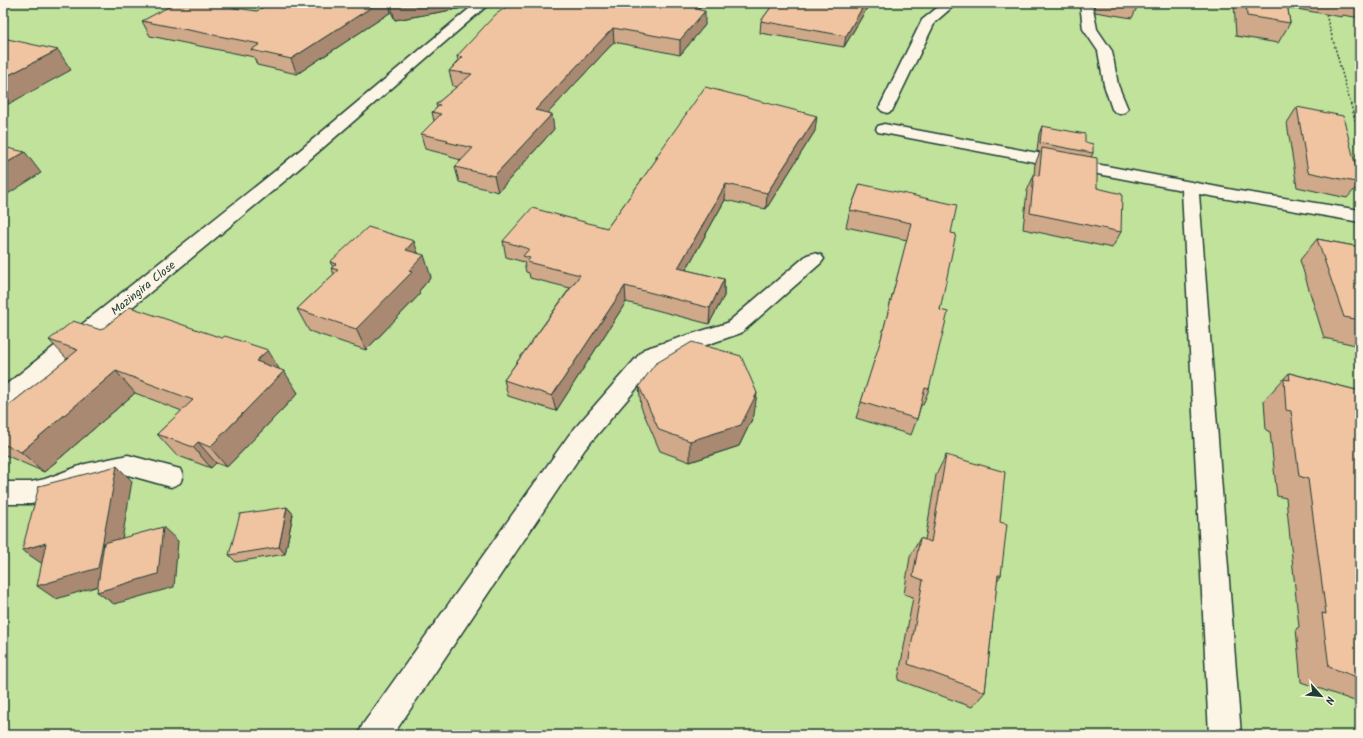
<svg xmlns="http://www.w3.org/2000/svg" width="1363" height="738" font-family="Kalam,sans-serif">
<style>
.green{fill:#c0e29b;stroke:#709068}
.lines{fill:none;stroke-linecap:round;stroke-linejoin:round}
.minor-casing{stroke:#1f3d34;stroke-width:3}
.path-far1{stroke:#1f3d34;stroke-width:1.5;stroke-dasharray:2 2;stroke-linecap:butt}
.path{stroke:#1f3d34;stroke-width:2;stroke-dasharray:2.5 2.5;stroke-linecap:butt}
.minor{fill:#fcf5e5;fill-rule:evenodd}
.wall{fill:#cfa98a;stroke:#1f3d34}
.shaded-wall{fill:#a98971;stroke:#1f3d34}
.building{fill:#f1c4a1;stroke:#1f3d34}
.labels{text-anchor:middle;stroke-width:3.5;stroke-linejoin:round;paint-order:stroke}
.street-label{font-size:12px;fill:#1f3d34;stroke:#fcf5e5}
</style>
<rect width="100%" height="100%" fill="#f9e6d1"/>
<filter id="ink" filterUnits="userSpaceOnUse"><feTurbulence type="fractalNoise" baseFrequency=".025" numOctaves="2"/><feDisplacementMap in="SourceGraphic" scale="8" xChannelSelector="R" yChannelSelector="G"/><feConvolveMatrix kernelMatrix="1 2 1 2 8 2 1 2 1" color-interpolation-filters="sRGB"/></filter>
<g filter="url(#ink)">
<path class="green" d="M 3,3 L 1360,3 L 1360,735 L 3,735 Z"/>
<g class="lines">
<defs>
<path id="minor" d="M 476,3 L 490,3 L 287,179 L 26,395 L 11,405 L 3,408 L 3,387 L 275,171 Z
M 943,3 L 957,3 L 935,22 L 892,111 L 887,113 L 882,111 L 879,108 L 922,20 Z
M 1080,3 L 1092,3 L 1097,29 L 1112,51 L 1118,85 L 1128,109 L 1125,112 L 1120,114 L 1115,112 L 1112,109 L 1104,85 L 1098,51 L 1083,29 Z
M 884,124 L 1239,191 L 1360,210 L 1360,222 L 1199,194 L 1241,735 L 1209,735 L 1182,190 L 878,132 L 876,129 L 878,126 Z
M 814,253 L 821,255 L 824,259 L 821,263 L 741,333 L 660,361 L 585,449 L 393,735 L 358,735 L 363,724 L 569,435 L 644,349 L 727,323 L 807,255 Z
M 128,455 L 180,469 L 183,476 L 180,483 L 171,487 L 128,475 L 87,484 L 47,500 L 31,504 L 3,504 L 3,482 L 31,482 L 45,479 L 85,464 Z"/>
</defs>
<use href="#minor" class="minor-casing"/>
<path class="path-far1" d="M 1325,11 L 1357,127"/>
<path class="path" d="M 1357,126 L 1360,137"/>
<use href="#minor" class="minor"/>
</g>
<path class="wall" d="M 270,3 L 468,3 L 469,7 L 395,20 L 391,12 L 297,74 L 257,65 L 254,57 L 150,36 L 142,21 L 257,11 Z
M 512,3 L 701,3 L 699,10 L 705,25 L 680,55 L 614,42 L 548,113 L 554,129 L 498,192 L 459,182 L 455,167 L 461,160 L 450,157 L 449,155 L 425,149 L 421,134 L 434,121 L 432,112 L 437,108 L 436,104 L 457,87 L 453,86 L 449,71 L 458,61 L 457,56 Z
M 774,3 L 870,3 L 844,47 L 760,33 L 761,21 Z
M 1094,3 L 1139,3 L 1132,18 L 1095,12 Z
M 1234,3 L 1287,3 L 1290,23 L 1278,43 L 1236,36 Z
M 1291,3 L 1360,3 L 1360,18 L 1343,15 L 1342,17 L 1291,8 Z
M 1297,107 L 1360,183 L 1347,198 L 1297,187 L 1287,123 Z
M 1042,126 L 1085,142 L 1093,153 L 1091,157 L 1097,188 L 1121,232 L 1112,248 L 1023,229 L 1027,191 L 1034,175 L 1035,164 L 1040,152 L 1037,151 L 1039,134 Z
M 815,131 L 766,209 L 725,200 L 686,270 L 724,279 L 724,296 L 709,324 L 626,302 L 556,411 L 508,396 L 504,380 L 570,288 L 530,278 L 529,273 L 526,272 L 524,262 L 506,257 L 503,241 L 607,228 L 656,160 L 656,157 Z
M 860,184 L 951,233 L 929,389 L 923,405 L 921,405 L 917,419 L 911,435 L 856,418 L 879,347 L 907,240 L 846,227 L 850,210 Z
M 1317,239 L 1360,247 L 1360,346 L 1324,338 L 1300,260 Z
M 419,253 L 431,277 L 419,291 L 420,294 L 366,350 L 309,331 L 297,309 L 334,274 L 331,268 L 333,267 L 330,262 Z
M 101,330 L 280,370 L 298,393 L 227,467 L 216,463 L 211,468 L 176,455 L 157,434 L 182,411 L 135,393 L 44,472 L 3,454 L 3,410 L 67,359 L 49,340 Z
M 1289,373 L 1360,391 L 1360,703 L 1301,682 L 1296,629 L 1299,627 L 1286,498 L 1277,496 L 1270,432 L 1266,430 L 1264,400 Z
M 639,386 L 754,415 L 739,446 L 690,462 L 660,451 L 641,407 Z
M 946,455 L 1000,522 L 1001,575 L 997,581 L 985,692 L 972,707 L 898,680 L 913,597 L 904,594 L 910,557 L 920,538 L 925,540 L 936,475 Z
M 287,507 L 293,514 L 285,554 L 236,562 L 229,555 Z"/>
<path class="shaded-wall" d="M 378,3 L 389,3 L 391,12 L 297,74 L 291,59 Z
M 406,3 L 468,3 L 469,7 L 395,20 L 391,6 Z
M 697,3 L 701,3 L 694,23 L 695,9 Z
M 865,3 L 870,3 L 844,47 L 846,36 Z
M 705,11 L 705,25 L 680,55 L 680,40 Z
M 613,28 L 614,42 L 537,125 L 535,110 Z
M 58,50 L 71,70 L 3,107 L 3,78 Z
M 552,114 L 554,129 L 498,192 L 494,176 Z
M 817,116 L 815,131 L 766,209 L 767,193 Z
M 25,152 L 41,173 L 3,197 L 3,165 Z
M 726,184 L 725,200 L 678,284 L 678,268 Z
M 414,241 L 420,259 L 424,255 L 431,277 L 419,291 L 420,294 L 366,350 L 356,329 L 409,271 L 406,250 Z
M 724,279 L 724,296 L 709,324 L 710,308 Z
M 625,286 L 626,302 L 556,411 L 552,396 Z
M 268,350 L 281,372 L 256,361 Z
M 116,371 L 135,393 L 44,472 L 21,452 Z
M 284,371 L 298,393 L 227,467 L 210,447 Z
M 757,393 L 754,415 L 739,446 L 690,462 L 690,441 Z
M 198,442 L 216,463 L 211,468 L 193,447 Z
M 117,466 L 132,481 L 115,581 L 56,599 L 37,586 Z
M 287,507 L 293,514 L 285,554 L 279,547 Z
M 163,527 L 178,541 L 174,587 L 114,604 L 97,592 Z
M 46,543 L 64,557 L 41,563 L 22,550 Z"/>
<path class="building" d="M 176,3 L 199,3 L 257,11 L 270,3 L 378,3 L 291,59 L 251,50 L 260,44 L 142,21 Z
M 390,3 L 406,3 L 391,6 Z
M 512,3 L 697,3 L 695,9 L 705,11 L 680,40 L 613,28 L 535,110 L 552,114 L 494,176 L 455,167 L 473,148 L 446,142 L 448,140 L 421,134 L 441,114 L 432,112 L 440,105 L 436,104 L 472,74 L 449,71 L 463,57 L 457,56 L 495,15 Z
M 774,3 L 865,3 L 846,36 L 761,21 Z
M 1246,3 L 1287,3 L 1290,23 L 1247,16 Z
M 3,38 L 58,50 L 3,78 Z
M 705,87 L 817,116 L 767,193 L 726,184 L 678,268 L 724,279 L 710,308 L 625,286 L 552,396 L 504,380 L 580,275 L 527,262 L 530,258 L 523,256 L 529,249 L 503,241 L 532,208 L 607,228 L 658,157 L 656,157 Z
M 1297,107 L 1343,116 L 1360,183 L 1308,172 Z
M 1042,126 L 1085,134 L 1085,142 L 1093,144 L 1093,153 L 1040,143 Z
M 3,147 L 25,152 L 3,165 Z
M 1042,148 L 1097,158 L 1097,188 L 1122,194 L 1121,232 L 1030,213 L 1034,175 L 1039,176 Z
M 860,184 L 957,205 L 951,233 L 956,234 L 940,310 L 948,312 L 929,389 L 925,388 L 917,419 L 861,402 L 881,339 L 911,223 L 850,210 Z
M 368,227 L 414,241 L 406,250 L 424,255 L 409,271 L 412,272 L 356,329 L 297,309 L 338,270 L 331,268 L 336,264 L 330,262 Z
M 1317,239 L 1360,247 L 1360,320 L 1344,317 Z
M 130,307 L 222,338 L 225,336 L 268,350 L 256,361 L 284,371 L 210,447 L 198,442 L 193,447 L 157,434 L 193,400 L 116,371 L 21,452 L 3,444 L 3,410 L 78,350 L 49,340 L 73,321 L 101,330 Z
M 692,342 L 741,356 L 757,393 L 741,425 L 690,441 L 659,430 L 639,386 L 655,364 Z
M 1289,373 L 1360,391 L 1360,678 L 1329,667 L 1322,613 L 1326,614 L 1308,479 L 1299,476 L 1291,411 L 1286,410 L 1284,379 L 1290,380 Z
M 946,455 L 1005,472 L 1000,522 L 1007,524 L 1001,575 L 998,575 L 985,692 L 908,664 L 923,580 L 913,576 L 920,538 L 931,542 Z
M 117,466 L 98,568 L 37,586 L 46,543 L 22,550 L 39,486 Z
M 287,507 L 279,547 L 229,555 L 240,514 Z
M 163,527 L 158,574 L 97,592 L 104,543 Z"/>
</g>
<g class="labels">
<g class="street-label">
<text transform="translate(143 288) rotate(-39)" y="4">Mazingira Close</text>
</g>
</g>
<rect width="1363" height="738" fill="none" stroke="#fcf5e5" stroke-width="16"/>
<rect x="8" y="8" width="1347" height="722" fill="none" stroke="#1f3d34" stroke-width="1.5" filter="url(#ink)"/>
<g transform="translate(1321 696) rotate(117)" stroke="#fcf5e5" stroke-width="3" paint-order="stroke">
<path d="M0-3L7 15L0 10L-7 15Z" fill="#1f3d34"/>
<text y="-6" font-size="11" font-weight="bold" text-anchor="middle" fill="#1f3d34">N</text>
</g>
</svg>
